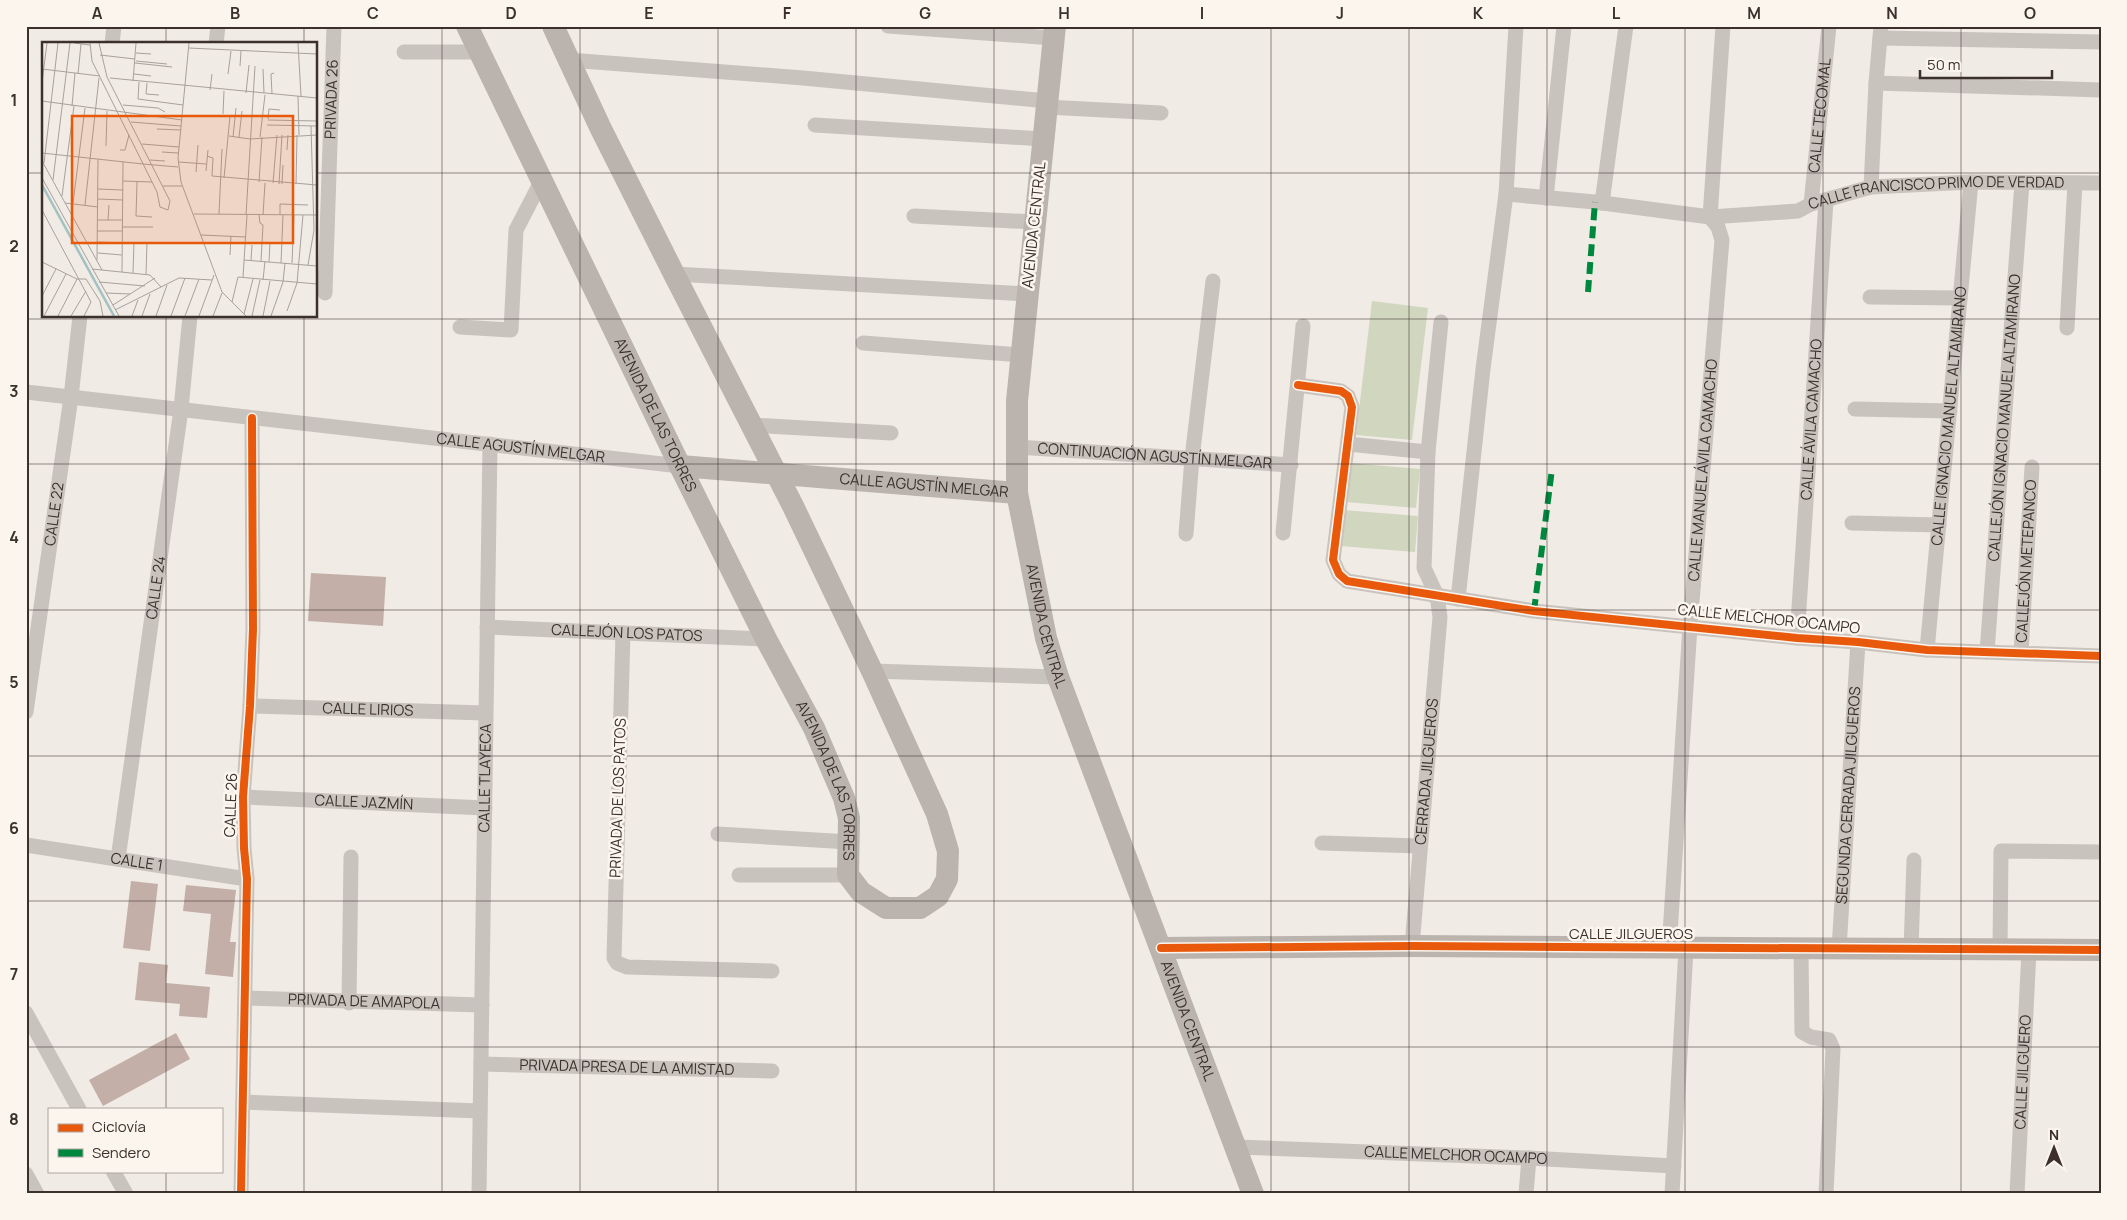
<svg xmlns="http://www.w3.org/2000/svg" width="2127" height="1220" font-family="Manrope,sans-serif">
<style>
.garden{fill:#d1d6bf}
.building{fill:#c3afa7}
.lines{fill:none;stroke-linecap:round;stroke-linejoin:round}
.street{stroke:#c9c3be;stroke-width:15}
.secondary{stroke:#bab3ae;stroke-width:22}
.quiet{stroke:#00873e;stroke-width:6;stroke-dasharray:12 6;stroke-linecap:butt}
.cycleway-casing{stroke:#fbf5ee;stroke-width:11}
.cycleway{stroke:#e8590c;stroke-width:8}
.grid{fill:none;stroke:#3b302b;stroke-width:1;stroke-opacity:0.55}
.labels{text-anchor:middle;stroke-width:5;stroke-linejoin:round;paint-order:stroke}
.street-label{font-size:15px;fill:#3b302b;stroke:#fbf5ee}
.inset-river{fill:none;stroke:#a1c2c1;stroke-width:2.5}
.inset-road{fill:none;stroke:#a8a09b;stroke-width:1}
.view{fill:#e8590c;fill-opacity:0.15;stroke:#e8590c;stroke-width:2.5}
.inset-edge{fill:none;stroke:#3b302b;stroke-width:2.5}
.neatline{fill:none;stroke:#3b302b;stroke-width:2}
.grid-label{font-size:16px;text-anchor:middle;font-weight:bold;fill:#3b302b}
</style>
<rect width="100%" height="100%" fill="#f0ebe5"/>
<path class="garden" d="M 1372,301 L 1428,308 L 1412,440 L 1356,435 Z
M 1350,463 L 1420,469 L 1416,508 L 1346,502 Z
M 1343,510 L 1418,516 L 1415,552 L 1340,546 Z"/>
<path class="building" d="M 311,573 L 386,577 L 383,626 L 308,621 Z
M 131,881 L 158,884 L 150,951 L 123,948 Z
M 186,885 L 236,890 L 230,942 L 236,942 L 233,977 L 205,974 L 211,914 L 183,911 Z
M 139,962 L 168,965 L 166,983 L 210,987 L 207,1018 L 179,1016 L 180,1004 L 135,1000 Z
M 176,1033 L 190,1059 L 103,1106 L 89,1080 Z"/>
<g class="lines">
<g class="street">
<path d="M 888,26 L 1053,38"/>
<path d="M 1880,38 L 2101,42"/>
<path d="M 112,44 L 114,26"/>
<path d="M 216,44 L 218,26"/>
<path d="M 404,52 L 480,52"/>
<path d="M 569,60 L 803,78 L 1047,101"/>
<path d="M 1876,83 L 2101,90"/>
<path d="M 1046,107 L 1161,113"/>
<path d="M 815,125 L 1043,139"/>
<path d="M 1871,187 L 1876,83 L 1881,26"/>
<path id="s1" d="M 1506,194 L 1595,202 L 1710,217 L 1798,211 L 1811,204 L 1871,187 L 1971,182 L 2101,183"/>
<path d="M 1546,198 L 1564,26"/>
<path d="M 1602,203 L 1626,26"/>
<path id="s2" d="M 1811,204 L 1829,26"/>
<path d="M 914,216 L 1035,222"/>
<path d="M 674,274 L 1028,294"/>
<path id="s3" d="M 325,293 L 334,26"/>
<path d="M 1870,297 L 1960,298"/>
<path d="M 460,327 L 511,330 L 516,230 L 542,180"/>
<path d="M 2067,328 L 2075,183"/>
<path d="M 863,343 L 1022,355"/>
<path d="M 1298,385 L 1341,391 L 1348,396 L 1352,407 L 1333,560 L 1339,574 L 1347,581 L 1534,611 L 1797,638 L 1858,642 L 1927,650 L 2101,656"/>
<path id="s4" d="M 26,392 L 680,466"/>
<path d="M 1855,409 L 1950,411"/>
<path d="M 751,425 L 891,433"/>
<path d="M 1348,444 L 1428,452"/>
<path id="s5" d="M 1017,447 L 1291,465"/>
<path d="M 1852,523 L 1939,525"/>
<path d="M 1283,533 L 1303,326"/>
<path d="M 1186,534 L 1192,458 L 1213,281"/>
<path d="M 1458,599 L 1483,369 L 1506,194 L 1516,26"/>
<path id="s6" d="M 487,627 L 766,639"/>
<path d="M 623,633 L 614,958 L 617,963 L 627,967 L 772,971"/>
<path id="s7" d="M 1797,638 L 1826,201"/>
<path id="s8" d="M 1927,650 L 1971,182"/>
<path id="s9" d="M 1987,652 L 2022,183"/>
<path id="s10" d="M 2021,653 L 2032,467"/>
<path d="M 872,671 L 1058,677"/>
<path id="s11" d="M 250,706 L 485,713"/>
<path id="s12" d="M 26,712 L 71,397 L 80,316"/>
<path id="s13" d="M 243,797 L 485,808"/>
<path d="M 718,834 L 849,842"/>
<path d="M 1322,843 L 1420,846"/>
<path id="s14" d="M 26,845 L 247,879"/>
<path id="s15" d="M 118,859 L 181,409 L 190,316"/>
<path d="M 739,875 L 848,875"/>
<path id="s16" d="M 1412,946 L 1440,617 L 1437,596 L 1424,568 L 1428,452 L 1441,322"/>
<path id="s17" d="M 1669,949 L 1690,626 L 1722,240 L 1718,227 L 1710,217 L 1723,26"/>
<path d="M 1801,949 L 1802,1032 L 1811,1037 L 1829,1040 L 1833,1049 L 1826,1194"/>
<path id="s18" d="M 1839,949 L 1858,642"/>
<path d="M 1911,950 L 1914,860"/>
<path d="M 2000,950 L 2001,851 L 2101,852"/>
<path id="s19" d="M 245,998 L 482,1005"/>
<path d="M 349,1003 L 351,857"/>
<path d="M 26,1013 L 79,1109"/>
<path id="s20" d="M 481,1064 L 772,1071"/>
<path d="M 243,1102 L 480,1111"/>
<path id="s21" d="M 1236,1147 L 1529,1158 L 1674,1166"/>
<path d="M 113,1171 L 126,1194"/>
<path d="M 26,1174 L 37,1194"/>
<path d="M 241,1194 L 247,879 L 244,848 L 243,797 L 250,706 L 253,629 L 252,418"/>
<path id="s22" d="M 479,1194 L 490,444"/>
<path d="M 1526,1194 L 1529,1158"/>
<path d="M 1672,1194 L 1686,949"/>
<path id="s23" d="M 2017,1194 L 2029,950"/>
</g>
<g class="secondary">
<path id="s24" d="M 467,26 L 680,466 L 766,639 L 814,728 L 844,798 L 849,818 L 848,875 L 861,892 L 886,908 L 920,908 L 938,896 L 947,879 L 948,851 L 937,814 L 872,671 L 793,506 L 674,274 L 601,129 L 553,26"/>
<path id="s25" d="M 1055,26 L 1017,401 L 1017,493 L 1046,638 L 1058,677 L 1253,1194"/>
<path id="s26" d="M 680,466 L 1017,493"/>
<path d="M 1161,948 L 1412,946 L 2101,950"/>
</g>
<path class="quiet" d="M 1588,292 L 1595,202
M 1534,611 L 1552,469"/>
<defs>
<path id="cycleway" d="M 1298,385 L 1341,391 L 1348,396 L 1352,407 L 1333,560 L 1339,574 L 1347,581 L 1534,611 L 1797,638 L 1858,642 L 1927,650 L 2101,656
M 1161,948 L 1412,946 L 2101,950
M 241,1194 L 247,879 L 244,848 L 243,797 L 250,706 L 253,629 L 252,418"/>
</defs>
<use href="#cycleway" class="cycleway-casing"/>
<use href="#cycleway" class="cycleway"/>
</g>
<path class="grid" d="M 166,26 L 166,44M 304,26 L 304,44M 442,26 L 442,1194M 580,26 L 580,1194M 718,26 L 718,1194M 856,26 L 856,1194M 994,26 L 994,1194M 1133,26 L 1133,1194M 1271,26 L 1271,1194M 1409,26 L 1409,1194M 1547,26 L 1547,1194M 1685,26 L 1685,1194M 1823,26 L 1823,1194M 1961,26 L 1961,1194M 26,173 L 44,173M 316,173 L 2101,173M 166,316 L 166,1109M 304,316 L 304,1194M 26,319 L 2101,319M 26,464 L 2101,464M 26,610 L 2101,610M 26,756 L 2101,756M 26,901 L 2101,901M 26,1047 L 2101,1047M 166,1171 L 166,1194"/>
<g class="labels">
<g class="street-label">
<text dy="5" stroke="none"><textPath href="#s3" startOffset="194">PRIVADA 26</textPath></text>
<text dy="5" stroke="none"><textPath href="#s2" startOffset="89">CALLE TECOMAL</textPath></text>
<text dy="5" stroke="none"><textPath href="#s1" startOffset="435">CALLE FRANCISCO PRIMO DE VERDAD</textPath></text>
<text transform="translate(1034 225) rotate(-84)" y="5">AVENIDA CENTRAL</text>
<text dy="5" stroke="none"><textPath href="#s24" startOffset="432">AVENIDA DE LAS TORRES</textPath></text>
<text dy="5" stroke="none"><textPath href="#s8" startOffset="235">CALLE IGNACIO MANUEL ALTAMIRANO</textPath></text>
<text dy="5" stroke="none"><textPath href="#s9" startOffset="235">CALLEJÓN IGNACIO MANUEL ALTAMIRANO</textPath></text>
<text dy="5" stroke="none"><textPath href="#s7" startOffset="219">CALLE ÁVILA CAMACHO</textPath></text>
<text dy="5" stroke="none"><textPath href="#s4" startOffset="498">CALLE AGUSTÍN MELGAR</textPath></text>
<text dy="5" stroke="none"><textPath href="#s5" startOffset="138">CONTINUACIÓN AGUSTÍN MELGAR</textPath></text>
<text dy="5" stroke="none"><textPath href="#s17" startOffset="480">CALLE MANUEL ÁVILA CAMACHO</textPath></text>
<text dy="5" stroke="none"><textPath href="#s26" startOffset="245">CALLE AGUSTÍN MELGAR</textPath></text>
<text dy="5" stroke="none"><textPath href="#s12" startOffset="200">CALLE 22</textPath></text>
<text dy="5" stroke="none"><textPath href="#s10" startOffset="92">CALLEJÓN METEPANCO</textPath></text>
<text dy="5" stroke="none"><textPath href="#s15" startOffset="274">CALLE 24</textPath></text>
<text transform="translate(1769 619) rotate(6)" y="5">CALLE MELCHOR OCAMPO</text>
<text dy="5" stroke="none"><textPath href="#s25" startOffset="605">AVENIDA CENTRAL</textPath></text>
<text dy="5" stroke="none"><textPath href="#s6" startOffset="140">CALLEJÓN LOS PATOS</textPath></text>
<text dy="5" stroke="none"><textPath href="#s11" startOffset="118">CALLE LIRIOS</textPath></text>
<text dy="5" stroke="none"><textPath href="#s16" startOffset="175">CERRADA JILGUEROS</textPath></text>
<text dy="5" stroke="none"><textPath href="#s22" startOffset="416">CALLE TLAYECA</textPath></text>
<text dy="5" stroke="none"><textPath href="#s24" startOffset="838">AVENIDA DE LAS TORRES</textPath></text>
<text dy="5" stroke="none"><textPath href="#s18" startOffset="154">SEGUNDA CERRADA JILGUEROS</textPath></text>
<text transform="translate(618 798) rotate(-88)" y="5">PRIVADA DE LOS PATOS</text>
<text dy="5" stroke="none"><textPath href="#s13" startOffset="121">CALLE JAZMÍN</textPath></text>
<text transform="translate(231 805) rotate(-88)" y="5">CALLE 26</text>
<text dy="5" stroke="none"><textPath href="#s14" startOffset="112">CALLE 1</textPath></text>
<text x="1631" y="939">CALLE JILGUEROS</text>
<text dy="5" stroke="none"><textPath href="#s19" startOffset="119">PRIVADA DE AMAPOLA</textPath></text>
<text dy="5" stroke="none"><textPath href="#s25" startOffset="1025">AVENIDA CENTRAL</textPath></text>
<text dy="5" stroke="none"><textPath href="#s20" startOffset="146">PRIVADA PRESA DE LA AMISTAD</textPath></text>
<text dy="5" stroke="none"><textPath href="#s23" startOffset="122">CALLE JILGUERO</textPath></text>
<text dy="5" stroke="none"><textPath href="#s21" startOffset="220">CALLE MELCHOR OCAMPO</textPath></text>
</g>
</g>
<g transform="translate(42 42)">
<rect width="275" height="275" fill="#f0ebe5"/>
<path class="inset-river" d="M 0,143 L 72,274"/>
<path class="inset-road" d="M 32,1 L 48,3M 48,1 L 50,19 L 115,150 L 118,165 L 126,168 L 128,159 L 65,35 L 57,1M 147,1 L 136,116 L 139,140 L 180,250 L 204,274M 256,1 L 259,54M 147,6 L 275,12M 94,11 L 109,12M 58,13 L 93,17M 94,19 L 125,22M 93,21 L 130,25M 198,24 L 199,9M 0,27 L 58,34M 221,27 L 222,51M 36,32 L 39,2M 92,32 L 109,34M 186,32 L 189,9M 68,36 L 275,56M 91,39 L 94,1M 0,40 L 5,1M 97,40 L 96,57 L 141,63M 105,41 L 104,52 L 117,53M 168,48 L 170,32M 204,51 L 207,23M 230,52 L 229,32 L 232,31M 256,54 L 257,93M 0,59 L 140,78M 81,63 L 116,66 L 123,70M 30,64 L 33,31M 181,72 L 182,49M 226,77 L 227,67 L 238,68M 226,78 L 275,79M 89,80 L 139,84M 225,83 L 275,84M 115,87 L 139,88M 187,94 L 208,97 L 275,93M 191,95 L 194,66M 197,95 L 200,69M 218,95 L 223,53M 100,102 L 137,105M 64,104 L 65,69M 78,108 L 83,108 L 87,93M 245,108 L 246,93M 120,110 L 136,111M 0,111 L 101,122M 165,114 L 171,116 L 170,134 L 275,143M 108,118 L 123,119M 0,119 L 60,228M 137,120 L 164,122M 2,121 L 16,1M 101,122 L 136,125M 164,129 L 166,108M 154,130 L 156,103M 0,136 L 77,274M 182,136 L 188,74M 11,138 L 28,1M 81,139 L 110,140M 95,140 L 94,174 L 110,175M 217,140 L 220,95M 231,141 L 235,93M 237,142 L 240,93M 240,142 L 241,123M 254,142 L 255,93M 121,144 L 140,144M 56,147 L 81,148M 20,154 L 32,64M 56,157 L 81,158M 23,161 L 56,165M 31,161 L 43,66M 43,163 L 57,36M 0,168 L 49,260 L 42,274M 152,172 L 275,173M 177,172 L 180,107M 204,173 L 213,24M 217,173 L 218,181 L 221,183 L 219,219M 221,173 L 223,141M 238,173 L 238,162 L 266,163M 56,178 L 80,178M 66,178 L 67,163M 80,185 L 111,185M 55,189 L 80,189M 159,193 L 204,195M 55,200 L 80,201M 56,211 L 80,213M 188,213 L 189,194M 55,218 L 56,117M 202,218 L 275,224M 209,218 L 210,203M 0,220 L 35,237 L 44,237 L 58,259 L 61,274M 227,220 L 228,200M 239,221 L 241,173M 250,221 L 252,173M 266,223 L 272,188 L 269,84M 50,227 L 108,233 L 119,245M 80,230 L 81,120M 91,231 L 92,200M 104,232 L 105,200M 201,235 L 205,173M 221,238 L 223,219M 57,240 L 103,244M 64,251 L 88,252M 0,254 L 14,227M 190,260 L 196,235 L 275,242M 71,263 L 113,236M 73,268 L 137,236 L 170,238M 245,269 L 255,241 L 261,173M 202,272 L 211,237M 2,274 L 24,232M 16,274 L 35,237M 29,274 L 44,249M 90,274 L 96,258M 100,274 L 108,252M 114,274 L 125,243M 129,274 L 143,236M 143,274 L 157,237M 157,274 L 172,233M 171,274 L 180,251M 210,274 L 218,238M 221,274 L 228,239M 229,274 L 241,240 L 243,221"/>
<path class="view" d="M 30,74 L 251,74 L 251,201 L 30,201 Z"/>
<rect width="275" height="275" class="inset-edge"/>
</g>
<rect width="2127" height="1220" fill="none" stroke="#fbf5ee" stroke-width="55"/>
<rect x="48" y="1108" width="175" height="65" fill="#fbf5ee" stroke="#aea6a0"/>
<rect x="58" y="1124" width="25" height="8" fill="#e8590c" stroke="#aea6a0"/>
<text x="92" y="1132" font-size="15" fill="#3b302b">Ciclovía</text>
<rect x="58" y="1149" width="25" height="8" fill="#00873e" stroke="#aea6a0"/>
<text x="92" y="1158" font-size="15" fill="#3b302b">Sendero</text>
<g transform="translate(2054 1148)" stroke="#fbf5ee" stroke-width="4" paint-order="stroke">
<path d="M0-4L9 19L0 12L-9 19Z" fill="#3b302b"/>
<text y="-8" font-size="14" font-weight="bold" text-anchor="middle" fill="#3b302b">N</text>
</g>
<path d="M1920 70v8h132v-8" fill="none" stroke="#3b302b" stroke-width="2.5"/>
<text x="1927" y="70" font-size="15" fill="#3b302b" stroke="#fbf5ee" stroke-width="4" paint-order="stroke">50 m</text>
<rect x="28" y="28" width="2072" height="1164" class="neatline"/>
<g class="grid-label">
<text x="97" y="19">A</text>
<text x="235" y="19">B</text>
<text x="373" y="19">C</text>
<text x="511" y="19">D</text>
<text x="649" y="19">E</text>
<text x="787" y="19">F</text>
<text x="925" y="19">G</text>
<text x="1064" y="19">H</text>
<text x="1202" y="19">I</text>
<text x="1340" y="19">J</text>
<text x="1478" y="19">K</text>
<text x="1616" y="19">L</text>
<text x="1754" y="19">M</text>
<text x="1892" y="19">N</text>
<text x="2030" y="19">O</text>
<text x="14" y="106">1</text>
<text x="14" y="252">2</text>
<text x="14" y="397">3</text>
<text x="14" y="543">4</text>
<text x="14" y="688">5</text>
<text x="14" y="834">6</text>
<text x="14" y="980">7</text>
<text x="14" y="1125">8</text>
</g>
</svg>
